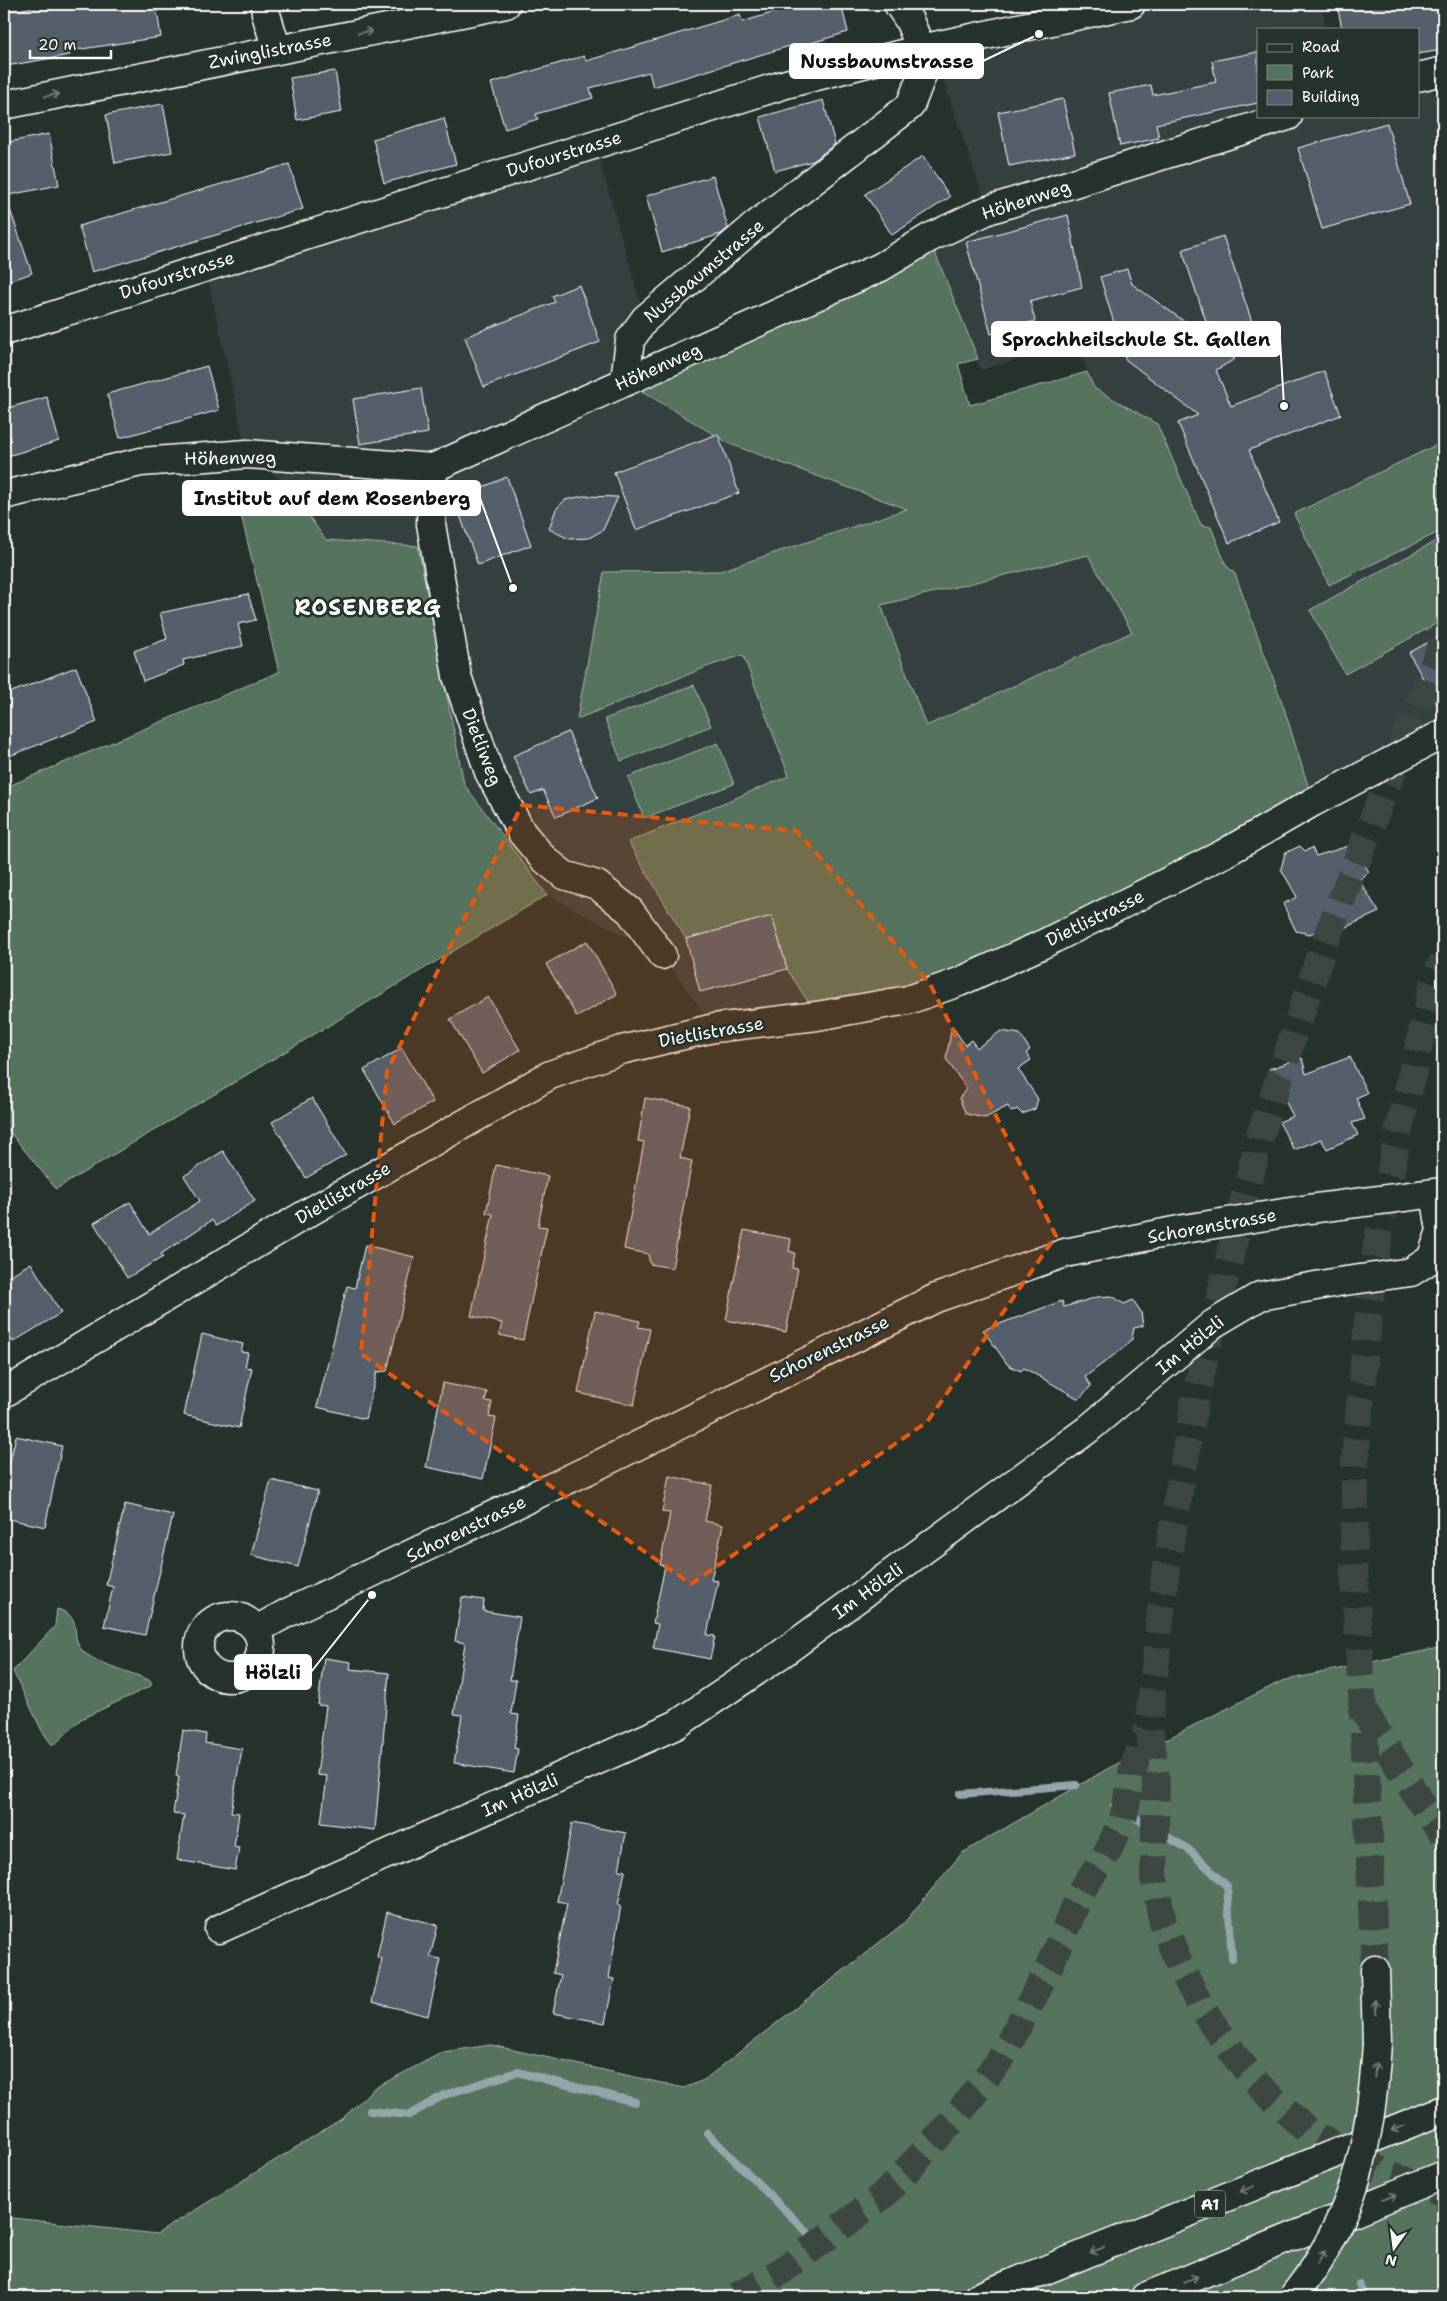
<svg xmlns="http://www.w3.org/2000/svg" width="1447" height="2301" font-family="'Shantell Sans',sans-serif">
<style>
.built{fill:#344040}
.green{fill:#54735d;stroke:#aab9ae;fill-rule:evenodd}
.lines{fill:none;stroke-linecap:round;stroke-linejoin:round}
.stream{stroke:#94a6ab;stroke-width:8}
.building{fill:#555e6c;stroke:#fff}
.motorway-tunnel{stroke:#3c4742;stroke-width:28;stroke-dasharray:28 14;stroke-linecap:butt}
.minor-casing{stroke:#fff;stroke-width:31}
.motorway-casing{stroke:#fff;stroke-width:31}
.minor{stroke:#26332d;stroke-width:28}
.motorway{stroke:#26332d;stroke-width:28}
.motorway-bridge-casing{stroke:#fff;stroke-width:31;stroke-linecap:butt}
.motorway-bridge{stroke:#26332d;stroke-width:28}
.oneway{stroke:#727a76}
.marked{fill:#e8590c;fill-opacity:0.2;stroke:#e8590c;stroke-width:4;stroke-dasharray:10 6;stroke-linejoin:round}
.labels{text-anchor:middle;stroke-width:5;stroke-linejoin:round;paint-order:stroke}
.shield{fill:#26332d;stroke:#bec2c0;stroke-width:1}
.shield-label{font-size:16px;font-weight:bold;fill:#fff}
.street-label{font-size:18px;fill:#fff;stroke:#26332d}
.district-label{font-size:22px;font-weight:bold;letter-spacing:1px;fill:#fff;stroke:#26332d}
.leader{fill:none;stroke:#fff;stroke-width:2}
.callout-dot{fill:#fff;stroke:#26332d;stroke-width:2}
.callout{fill:#fff;stroke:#fff;stroke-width:2}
.callout-label{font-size:19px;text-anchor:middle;font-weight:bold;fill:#111}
</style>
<rect width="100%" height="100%" fill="#26332d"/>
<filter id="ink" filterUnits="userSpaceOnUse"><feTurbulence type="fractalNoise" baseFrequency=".02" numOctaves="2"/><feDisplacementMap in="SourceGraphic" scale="10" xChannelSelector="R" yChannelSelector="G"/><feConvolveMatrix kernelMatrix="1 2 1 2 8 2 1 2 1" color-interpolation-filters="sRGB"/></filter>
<g filter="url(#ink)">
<path class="built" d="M 1131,4 L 1321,4 L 1326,29 L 1258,29 L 1258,116 L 1418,116 L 1418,77 L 1423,76 L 1443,108 L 1443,734 L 1313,802 L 1283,705 L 1235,574 L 1226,565 L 1211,527 L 1201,525 L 1157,424 L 1094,387 L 1076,343 L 981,370 L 929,238 L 988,210 L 943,80 L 921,49 Z
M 595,144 L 645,319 L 625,381 L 730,444 L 908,509 L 720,571 L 604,572 L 709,666 L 881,605 L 1088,555 L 1132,632 L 926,726 L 789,776 L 628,842 L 686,939 L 772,916 L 787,969 L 817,1016 L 714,1028 L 662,955 L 547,895 L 463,780 L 418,546 L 326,540 L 285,483 L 247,454 L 205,266 Z"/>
<path class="green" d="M 929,238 L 978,359 L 958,364 L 970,405 L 1087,372 L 1094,388 L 1157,424 L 1201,525 L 1211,527 L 1226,565 L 1235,574 L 1283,705 L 1313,802 L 1041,945 L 817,1016 L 787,969 L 772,916 L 686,939 L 628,842 L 789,776 L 743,655 L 709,666 L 577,719 L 604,572 L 720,571 L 907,509 L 730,444 L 625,381 ZM 1088,555 L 1132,632 L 926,726 L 881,605 Z
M 1442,442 L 1443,530 L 1329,585 L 1294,514 Z
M 285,483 L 326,540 L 418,546 L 464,784 L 547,895 L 56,1189 L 4,1125 L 4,788 L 279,672 L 237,498 Z
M 1443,537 L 1443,620 L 1345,674 L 1310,610 Z
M 694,685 L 711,726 L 621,761 L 605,719 Z
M 718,743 L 734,784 L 644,818 L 628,777 Z
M 57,1609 C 88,1618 65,1637 86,1654 C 101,1665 132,1672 151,1681 L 151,1686 L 81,1719 L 53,1746 L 42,1731 L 13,1671 L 55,1626 Z
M 1443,1647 L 1443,2297 L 4,2297 L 4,2217 L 157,2234 L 343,2118 L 373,2089 L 443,2052 L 491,2045 L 684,2088 L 704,2080 L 904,1923 L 962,1853 L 1109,1768 L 1282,1681 Z"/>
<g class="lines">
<path class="stream" d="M 960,1794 L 1076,1785
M 1114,1805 L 1188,1849 L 1227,1886 L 1232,1958
M 370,2111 L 409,2115 L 444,2095 L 517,2072 L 635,2102
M 707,2133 L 809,2234
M 1359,2284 L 1364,2297"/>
</g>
<path class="building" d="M 54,4 L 156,4 L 161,37 L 69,51 L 70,55 L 6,66 L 4,52 L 4,12 Z
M 780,4 L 841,4 L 848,32 L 794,48 L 793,45 L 653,87 L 649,72 L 590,88 L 593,98 L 536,114 L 538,119 L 505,129 L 491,83 L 584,56 L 586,61 L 740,15 L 742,22 L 782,10 Z
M 1337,4 L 1443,4 L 1443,50 L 1418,54 L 1418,29 L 1342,29 Z
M 1258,52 L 1258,103 L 1156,124 L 1159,138 L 1120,146 L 1109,93 L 1151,85 L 1153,95 L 1216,82 L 1212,61 Z
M 335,71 L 342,112 L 297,120 L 290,78 Z
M 1063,99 L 1075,153 L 1009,166 L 998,112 Z
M 823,100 L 835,144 L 813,161 L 775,171 L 760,117 Z
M 163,104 L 172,152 L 115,163 L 106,115 Z
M 444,118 L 456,164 L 384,183 L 373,139 Z
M 1387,123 L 1410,204 L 1322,229 L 1298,148 Z
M 49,134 L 59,185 L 4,196 L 4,143 Z
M 923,156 L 950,197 L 892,235 L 865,194 Z
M 289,164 L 303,209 L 92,272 L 79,226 Z
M 713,176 L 728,228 L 721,234 L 662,252 L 646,196 Z
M 7,201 L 32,273 L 4,283 L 4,202 Z
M 1068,215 L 1082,287 L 1030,301 L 1035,321 L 991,334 L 966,242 Z
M 1223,236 L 1257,337 L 1222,349 L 1235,359 L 1216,370 L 1231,406 L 1324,371 L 1341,415 L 1249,450 L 1279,522 L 1229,543 L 1178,423 L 1198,415 L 1125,359 L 1100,277 L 1127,269 L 1132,284 L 1213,342 L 1182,250 Z
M 579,285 L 600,342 L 484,387 L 465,337 L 555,302 L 552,296 Z
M 207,366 L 219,410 L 120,438 L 107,394 Z
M 421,388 L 428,433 L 360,444 L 353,399 Z
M 47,397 L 59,441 L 4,457 L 4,409 Z
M 718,434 L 739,493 L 636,530 L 614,472 Z
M 507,477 L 531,545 L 478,565 L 454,499 Z
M 583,496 L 618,497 L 603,530 L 589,538 L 569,539 L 549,529 L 556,509 L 565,500 Z
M 248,594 L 256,620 L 238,624 L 243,646 L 183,660 L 184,665 L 143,681 L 134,651 L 167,639 L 160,613 Z
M 1443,634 L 1443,715 L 1409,653 Z
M 76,667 L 97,722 L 4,758 L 4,695 Z
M 568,732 L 598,798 L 556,817 L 543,790 L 531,795 L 513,756 Z
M 1352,845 L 1369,872 L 1359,880 L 1379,912 L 1344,928 L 1340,919 L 1310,934 L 1296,931 L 1283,904 L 1297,897 L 1281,869 L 1285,853 L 1300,846 L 1305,851 L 1312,848 L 1316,856 Z
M 772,916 L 787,969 L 700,992 L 686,939 Z
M 587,941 L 617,994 L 577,1017 L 546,964 Z
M 488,997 L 520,1050 L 482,1073 L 450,1019 Z
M 952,1026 L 965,1045 L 971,1040 L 977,1048 L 1001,1031 L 1020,1034 L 1030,1050 L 1026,1053 L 1031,1060 L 1018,1069 L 1038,1099 L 1035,1109 L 1022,1114 L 1017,1109 L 1011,1112 L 1008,1106 L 985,1118 L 966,1114 L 959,1098 L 967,1089 L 946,1059 Z
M 402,1048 L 433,1102 L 395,1124 L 364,1070 Z
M 1350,1057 L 1367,1093 L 1356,1098 L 1365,1119 L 1352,1123 L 1358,1135 L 1327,1149 L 1321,1139 L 1294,1150 L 1279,1122 L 1293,1116 L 1269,1069 L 1302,1058 L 1306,1074 Z
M 312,1098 L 346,1155 L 306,1178 L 272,1122 Z
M 645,1098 L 690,1106 L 680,1158 L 692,1161 L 672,1268 L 650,1264 L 648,1254 L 624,1249 L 644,1142 L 638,1141 Z
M 223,1151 L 255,1201 L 216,1226 L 212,1220 L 161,1254 L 163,1257 L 127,1278 L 94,1223 L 130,1202 L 149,1234 L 200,1201 L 184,1176 Z
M 496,1165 L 548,1176 L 538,1226 L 547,1227 L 523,1340 L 499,1335 L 502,1323 L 471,1316 L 493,1214 L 486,1213 Z
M 744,1230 L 791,1239 L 789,1251 L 795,1253 L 792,1268 L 798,1269 L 786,1332 L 726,1320 Z
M 365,1245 L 414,1257 L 387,1371 L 377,1372 L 365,1419 L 317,1407 L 347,1286 L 355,1288 Z
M 31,1263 L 61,1313 L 13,1342 L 4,1327 L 4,1279 Z
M 1112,1296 L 1124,1304 L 1133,1300 L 1141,1312 L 1143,1326 L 1134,1328 L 1132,1339 L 1126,1346 L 1085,1377 L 1091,1386 L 1079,1399 L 1024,1368 L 1021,1371 L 1008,1365 L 983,1330 L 1062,1301 L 1064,1307 L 1097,1297 Z
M 595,1311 L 640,1321 L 638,1327 L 650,1329 L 634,1405 L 578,1393 Z
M 202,1334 L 243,1344 L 241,1352 L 248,1353 L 245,1367 L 252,1368 L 239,1428 L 184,1415 Z
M 443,1383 L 487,1392 L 485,1401 L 492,1402 L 489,1417 L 496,1418 L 483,1479 L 426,1467 Z
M 16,1436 L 62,1446 L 45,1527 L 4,1518 L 4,1468 L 8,1469 Z
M 669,1476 L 712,1485 L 705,1521 L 723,1525 L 711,1580 L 718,1581 L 707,1635 L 715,1636 L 710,1659 L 653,1648 L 658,1624 L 653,1623 L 665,1566 L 660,1565 L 670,1513 L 662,1512 Z
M 271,1480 L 318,1491 L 298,1567 L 251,1555 Z
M 125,1504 L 173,1515 L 145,1635 L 104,1626 L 113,1587 L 106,1585 Z
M 462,1597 L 484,1600 L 483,1611 L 520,1617 L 510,1680 L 516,1680 L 511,1714 L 519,1715 L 514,1748 L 518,1749 L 514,1773 L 454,1763 L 462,1715 L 454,1714 L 465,1643 L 455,1641 Z
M 324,1658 L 351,1662 L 350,1669 L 389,1673 L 375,1830 L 321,1823 L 327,1776 L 317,1775 L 326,1706 L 318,1705 Z
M 183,1730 L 206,1734 L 205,1743 L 242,1749 L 231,1812 L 239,1813 L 234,1847 L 239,1848 L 235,1870 L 177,1860 L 184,1815 L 173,1813 L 179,1777 L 176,1776 Z
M 572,1823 L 626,1833 L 619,1870 L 625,1871 L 618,1905 L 621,1905 L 609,1978 L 614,1979 L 605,2023 L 553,2013 L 561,1975 L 553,1973 L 567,1903 L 557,1901 Z
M 387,1912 L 438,1925 L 430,1957 L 441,1959 L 428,2016 L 372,2002 L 382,1959 L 377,1957 Z"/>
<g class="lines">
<path class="motorway-tunnel" d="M 1443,641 L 1323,947 L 1260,1136 L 1196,1393 L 1165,1574 L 1149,1723 L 1156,1781 L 1154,1878 L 1163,1923 L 1180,1967 L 1203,2010 L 1238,2060 L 1267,2093 L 1310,2133 L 1391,2176 L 1443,2193
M 1365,1713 L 1428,1814 L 1443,1834
M 1375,1970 L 1363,1709 L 1354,1573 L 1355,1460 L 1373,1267 L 1399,1129 L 1433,986 L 1443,960
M 736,2297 L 780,2272 L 885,2194 L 956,2117 L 1002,2057 L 1047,1971 L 1083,1888 L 1105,1856 L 1123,1820 L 1133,1769 L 1147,1730"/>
<defs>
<path id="minor" d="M 265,4 L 266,14 L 277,50
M 1418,77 L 1443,71
M 4,105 L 506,4
M 4,331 L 786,84 L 921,49 L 1131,4
M 625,381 L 630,340 L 645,319 L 757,224 L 910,106 L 922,75 L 921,49 L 909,20 L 898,4
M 433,468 L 431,524 L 457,676 L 489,772 L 522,833 L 543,858 L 564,875 L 597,885 L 630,911 L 662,955
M 4,495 L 141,462 L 247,454 L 433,468 L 881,267 L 929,238 L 988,210 L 1288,116
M 4,1393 L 306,1214 L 550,1075 L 621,1050 L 714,1028 L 817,1016 L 908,1000 L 959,982 L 1041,945 L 1223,854 L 1313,802 L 1443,734
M199 1647a31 31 0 1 1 62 0a31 31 0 1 1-62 0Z
M 256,1630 L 287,1613 L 590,1469 L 936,1298 L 1065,1253 L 1184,1229 L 1309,1209 L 1443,1192
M 219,1929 L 676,1725 L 780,1655 L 1087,1430 L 1213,1324 L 1260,1296 L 1338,1282 L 1411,1272 L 1431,1259 L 1441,1231 L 1435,1194"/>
<path id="motorway" d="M 1375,1970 L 1377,2043
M 978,2297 L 1443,2110
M 1145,2297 L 1443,2175"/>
</defs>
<use href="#minor" class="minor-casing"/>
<use href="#motorway" class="motorway-casing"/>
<use href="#minor" class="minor"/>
<use href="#motorway" class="motorway"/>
<defs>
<path id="motorway-bridge" d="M 1293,2297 C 1356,2217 1371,2143 1377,2043"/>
</defs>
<use href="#motorway-bridge" class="motorway-bridge-casing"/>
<use href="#motorway-bridge" class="motorway-bridge"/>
</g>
<defs><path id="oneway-shaft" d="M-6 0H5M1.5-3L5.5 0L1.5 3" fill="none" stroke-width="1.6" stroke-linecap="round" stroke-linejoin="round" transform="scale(1.25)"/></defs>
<g class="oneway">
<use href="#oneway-shaft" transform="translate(365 32) rotate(-11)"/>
<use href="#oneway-shaft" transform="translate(52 95) rotate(-11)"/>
<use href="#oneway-shaft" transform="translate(1376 2007) rotate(-92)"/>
<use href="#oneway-shaft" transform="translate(1375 2070) rotate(-86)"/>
<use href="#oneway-shaft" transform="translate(1398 2128) rotate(158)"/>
<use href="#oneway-shaft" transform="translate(1247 2189) rotate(158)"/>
<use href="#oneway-shaft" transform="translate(1390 2197) rotate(-22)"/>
<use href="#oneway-shaft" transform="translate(1097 2250) rotate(158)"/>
<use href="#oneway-shaft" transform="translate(1321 2257) rotate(-58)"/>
<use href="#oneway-shaft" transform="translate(1191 2279) rotate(-22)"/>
</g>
</g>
<path class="marked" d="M 522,805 L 797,831 L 930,984 L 1056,1236 L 927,1422 L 691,1584 L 361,1354 L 387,1071 Z"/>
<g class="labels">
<rect class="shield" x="1195" y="2190.5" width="30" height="27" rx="4"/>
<g class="shield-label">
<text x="1210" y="2210">A1</text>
</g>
<g class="street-label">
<text transform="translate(270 51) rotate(-11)" y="6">Zwinglistrasse</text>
<text transform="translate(564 154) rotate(-17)" y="6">Dufourstrasse</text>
<text transform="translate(1026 200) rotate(-18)" y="6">Höhenweg</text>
<text transform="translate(704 271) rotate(-40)" y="6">Nussbaumstrasse</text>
<text transform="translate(177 275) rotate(-18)" y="6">Dufourstrasse</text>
<text transform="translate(658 367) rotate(-24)" y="6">Höhenweg</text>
<text transform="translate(230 458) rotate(-1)" y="6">Höhenweg</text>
<text transform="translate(482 747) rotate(69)" y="6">Dietliweg</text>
<text transform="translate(1095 918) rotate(-26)" y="6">Dietlistrasse</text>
<text transform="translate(711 1032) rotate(-10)" y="6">Dietlistrasse</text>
<text transform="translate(343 1193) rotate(-30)" y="6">Dietlistrasse</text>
<text transform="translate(1212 1226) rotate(-10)" y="6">Schorenstrasse</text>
<text transform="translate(1190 1345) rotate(-39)" y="6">Im Hölzli</text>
<text transform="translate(829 1349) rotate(-26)" y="6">Schorenstrasse</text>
<text transform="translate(466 1529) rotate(-26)" y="6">Schorenstrasse</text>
<text transform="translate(868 1591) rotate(-36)" y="6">Im Hölzli</text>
<text transform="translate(520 1795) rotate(-24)" y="6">Im Hölzli</text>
</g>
<g class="district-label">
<text x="368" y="615">ROSENBERG</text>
</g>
</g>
<path class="leader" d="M1039 34L983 61M1284 406L1280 339M513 588L480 498M372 1595L311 1672"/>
<g class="callout-dot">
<circle cx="1039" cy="34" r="5"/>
<circle cx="1284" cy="406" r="5"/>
<circle cx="513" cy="588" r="5"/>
<circle cx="372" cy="1595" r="5"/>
</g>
<g class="callout">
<rect x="790" y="44" width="193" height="34" rx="5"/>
<rect x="992" y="322" width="288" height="34" rx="5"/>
<rect x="183" y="481" width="297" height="34" rx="5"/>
<rect x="235" y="1655" width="76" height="34" rx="5"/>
</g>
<g class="callout-label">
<text x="887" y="68">Nussbaumstrasse</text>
<text x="1136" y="346">Sprachheilschule St. Gallen</text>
<text x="332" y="505">Institut auf dem Rosenberg</text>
<text x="273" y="1679">Hölzli</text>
</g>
<rect width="1447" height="2301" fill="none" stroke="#26332d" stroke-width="20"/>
<rect x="10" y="10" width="1427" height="2281" fill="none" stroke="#fff" stroke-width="2" filter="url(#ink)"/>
<rect x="1257" y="28" width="162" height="90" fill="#26332d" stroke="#7d8581"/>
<rect x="1267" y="44" width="25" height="8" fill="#26332d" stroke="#7d8581"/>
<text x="1302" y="52" font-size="15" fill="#ffffff">Road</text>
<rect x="1267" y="65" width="25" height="15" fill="#54735d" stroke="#7d8581"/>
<text x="1302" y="78" font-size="15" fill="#ffffff">Park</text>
<rect x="1267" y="90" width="25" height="15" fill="#555e6c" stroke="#7d8581"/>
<text x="1302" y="102" font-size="15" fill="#ffffff">Building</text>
<g transform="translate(1394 2248) rotate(194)" stroke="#26332d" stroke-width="4" paint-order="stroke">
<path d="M0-4L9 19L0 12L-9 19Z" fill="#ffffff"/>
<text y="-8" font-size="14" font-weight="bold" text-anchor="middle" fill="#ffffff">N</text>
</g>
<path d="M30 50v8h81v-8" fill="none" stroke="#ffffff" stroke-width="2.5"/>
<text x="38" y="50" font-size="15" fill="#ffffff" stroke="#26332d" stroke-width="4" paint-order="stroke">20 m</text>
</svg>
